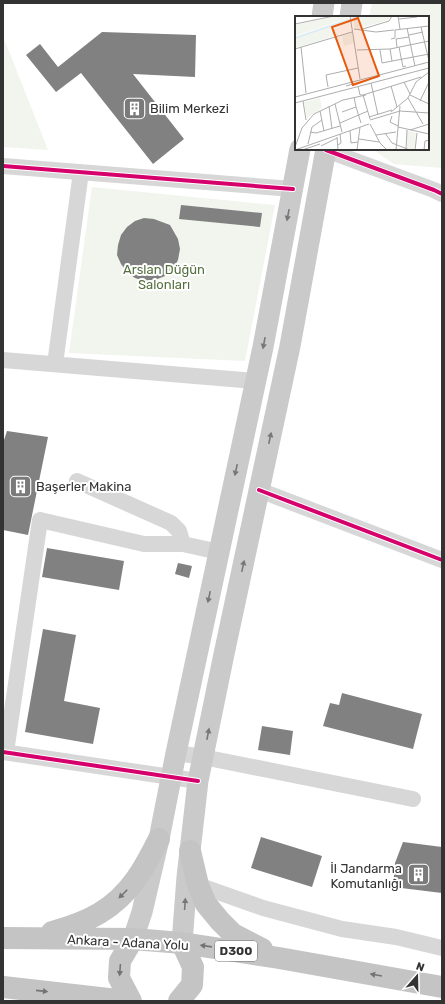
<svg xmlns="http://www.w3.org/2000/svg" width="445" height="1004" font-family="Rubik,sans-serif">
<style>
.green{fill:#f1f5ed}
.building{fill:#818181}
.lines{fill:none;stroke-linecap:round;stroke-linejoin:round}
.minor{stroke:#d7d7d7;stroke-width:16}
.major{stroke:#cacaca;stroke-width:21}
.highway{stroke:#c4c4c4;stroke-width:22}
.cycleway-casing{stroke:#fff;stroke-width:6}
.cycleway{stroke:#d6006c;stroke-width:4}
.oneway{fill:#777}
.oneway2{fill:#747474}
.labels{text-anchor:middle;stroke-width:4;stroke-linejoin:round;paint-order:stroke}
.shield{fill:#fff;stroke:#707070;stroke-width:1}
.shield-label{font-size:12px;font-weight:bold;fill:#333}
.poi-label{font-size:13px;fill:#333;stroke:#fff;text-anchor:start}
.park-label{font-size:13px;fill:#56703f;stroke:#fff}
.street-label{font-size:13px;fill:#333;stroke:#fff}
.inset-river{fill:none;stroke:#ddebf3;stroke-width:2}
.inset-road{fill:none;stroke:#adadad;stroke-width:1}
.view{fill:#e8590c;fill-opacity:0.15;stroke:#e8590c;stroke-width:2}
.inset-edge{fill:none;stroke:#333;stroke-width:2}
</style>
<rect width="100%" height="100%" fill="#fff"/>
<path class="green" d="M 372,3 L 442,3 L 442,168 L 394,164 L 372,149 L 428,149 L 428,17 L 369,17 Z
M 3,36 L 48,150 L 3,147 Z
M 92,187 L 275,205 L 245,361 L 69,353 Z"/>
<path class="building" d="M 102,32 L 196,35 L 195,77 L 133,74 L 184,139 L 153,164 L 81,73 L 56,92 L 26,55 L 40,44 L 58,67 Z
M 181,205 L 262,213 L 260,227 L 179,219 Z
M 144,218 L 154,219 L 170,225 L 178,239 L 180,249 L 178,260 L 173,269 L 165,276 L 155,280 L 144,281 L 135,278 L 127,272 L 121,264 L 117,255 L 118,245 L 121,235 L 127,227 L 135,221 Z
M 7,431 L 48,437 L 28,535 L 3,530 L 3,443 Z
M 47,548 L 124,561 L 119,590 L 42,577 Z
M 178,563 L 192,566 L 189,578 L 175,574 Z
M 43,629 L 76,635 L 64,701 L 100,708 L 93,744 L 25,732 Z
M 342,693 L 422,714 L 413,749 L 323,726 L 330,703 L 339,705 Z
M 262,726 L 293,731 L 290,755 L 258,750 Z
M 261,837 L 322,856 L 312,887 L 251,868 Z
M 403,842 L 442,847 L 442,893 L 393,887 L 395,863 Z"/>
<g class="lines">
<path class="minor" d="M 326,150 L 434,190 L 442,194
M 3,166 L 293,189
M 3,360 L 255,381
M 55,364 L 81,172
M 77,481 L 171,523 L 179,531 L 183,544
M 259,490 L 442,560
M 3,752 L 198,781
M 6,752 L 40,520 L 144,544 L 183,544 L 219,552
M 176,753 L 203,757 L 413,799
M 198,885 L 263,908 L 342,929 L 396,937 L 442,948"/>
<path class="major" d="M 322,17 L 324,3
M 350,17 L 352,3
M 133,939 L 142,912 L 159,839 L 176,753 L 263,347 L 300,149
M 182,943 L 187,877 L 198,781 L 224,654 L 290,346 L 326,149"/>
<path class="highway" d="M 190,851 L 198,885 L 206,904 L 220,921 L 233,934 L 262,949
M 52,932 C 88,922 114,910 136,879 C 145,867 152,852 159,839
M 3,938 L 133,939 L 182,943 L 279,958 L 442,987
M 3,987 L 126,1001
M 131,1001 L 119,978 L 120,961 L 133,939
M 179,1001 L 192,985 L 193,967 L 182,943"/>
<defs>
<path id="cycleway" d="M 326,150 L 434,190 L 442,194
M 3,166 L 293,189
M 259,490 L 442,560
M 3,752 L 198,781"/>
</defs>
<use href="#cycleway" class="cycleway-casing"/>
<use href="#cycleway" class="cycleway"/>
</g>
<defs><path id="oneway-solid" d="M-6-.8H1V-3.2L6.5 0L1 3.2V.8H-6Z"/></defs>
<g class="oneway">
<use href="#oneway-solid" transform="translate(288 215) rotate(101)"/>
<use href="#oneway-solid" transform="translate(264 343) rotate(101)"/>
<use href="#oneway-solid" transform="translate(270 438) rotate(-78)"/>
<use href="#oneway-solid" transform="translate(236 470) rotate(102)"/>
<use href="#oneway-solid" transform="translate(243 566) rotate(-78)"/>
<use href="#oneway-solid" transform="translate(209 597) rotate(102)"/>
<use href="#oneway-solid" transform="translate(208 734) rotate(-79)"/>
<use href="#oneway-solid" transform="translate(185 904) rotate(-86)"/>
</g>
<g class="oneway2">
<use href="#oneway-solid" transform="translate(123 894) rotate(135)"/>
<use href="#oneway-solid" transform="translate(206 946) rotate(-172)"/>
<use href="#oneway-solid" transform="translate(120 970) rotate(94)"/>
<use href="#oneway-solid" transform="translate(376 975) rotate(-170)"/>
<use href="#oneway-solid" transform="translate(42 991) rotate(6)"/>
</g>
<defs>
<symbol id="building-square" viewBox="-11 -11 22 22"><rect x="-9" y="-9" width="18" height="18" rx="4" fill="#7a7a7a" stroke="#fff"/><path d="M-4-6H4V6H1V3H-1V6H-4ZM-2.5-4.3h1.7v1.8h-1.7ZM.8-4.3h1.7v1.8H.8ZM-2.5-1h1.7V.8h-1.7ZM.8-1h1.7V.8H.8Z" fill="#fff"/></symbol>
</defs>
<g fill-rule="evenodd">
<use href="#building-square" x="122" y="96" width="25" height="25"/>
<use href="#building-square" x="8" y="474" width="25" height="25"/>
<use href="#building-square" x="406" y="862" width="25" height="25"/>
</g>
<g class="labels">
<rect class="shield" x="215" y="941" width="42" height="20" rx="3"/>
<g class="shield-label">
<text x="236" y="955">D300</text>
</g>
<g class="poi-label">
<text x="150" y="113">Bilim Merkezi</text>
<text x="36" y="491">Başerler Makina</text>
<text x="402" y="873" text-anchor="end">İl Jandarma<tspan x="402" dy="15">Komutanlığı</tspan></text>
</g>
<g class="park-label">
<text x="164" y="274">Arslan Düğün<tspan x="164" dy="15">Salonları</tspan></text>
</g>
<g class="street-label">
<text transform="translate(128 942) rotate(3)" y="5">Ankara - Adana Yolu</text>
</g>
</g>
<g transform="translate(295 16)">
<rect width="134" height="134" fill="#fff"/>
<path d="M 43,0 L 54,2 L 0,20 L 0,9 ZM 96,0 L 93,4 L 63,13 L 60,12 L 58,1 ZM 36,11 L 43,19 L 0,32 L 0,23 ZM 57,17 L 59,27 L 49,30 L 47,20 ZM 25,82 L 27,92 L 12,102 L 9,86 ZM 112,115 L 121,117 L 119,134 L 112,132 Z" fill="#f1f5ed"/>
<path class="inset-river" d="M 0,22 L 65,0"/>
<path class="inset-road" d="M 55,0 L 65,63M 103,0 L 105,13M 104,3 L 122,1M 0,8 L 39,0M 126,11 L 134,45M 112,12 L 120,50M 59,13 L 81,16 L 99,14M 68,13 L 94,5 L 97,0M 114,19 L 128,16M 96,23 L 100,22 L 100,14 L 134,10M 6,31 L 11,77M 102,31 L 101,23 L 114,21M 104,31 L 108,51 L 111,50M 0,33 L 57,16M 62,34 L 95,33M 85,34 L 87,47 L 134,38M 97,45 L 95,33 L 134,25M 109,66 L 115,78M 76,67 L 83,99M 51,70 L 83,61M 63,70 L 65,79 L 68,79 L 126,61M 96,70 L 102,91M 33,71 L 31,59 L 63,52M 68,79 L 75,103M 115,79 L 134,88M 0,81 L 134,46M 113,82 L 128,108M 8,85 L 11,104M 125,85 L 134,66M 0,87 L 134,52M 40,88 L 47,116M 34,90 L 37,113M 61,91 L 66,107M 25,95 L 29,115M 47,96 L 61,91 L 59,81M 96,96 L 113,82 L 121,66 L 134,56M 97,100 L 95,106 L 103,110M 74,101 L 97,94M 75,104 L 105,95 L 134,97M 45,107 L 73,95M 75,108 L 85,127 L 92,134M 103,111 L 134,118M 115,114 L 134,108M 55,115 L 56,127 L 63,126M 15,116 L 21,117 L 45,110M 90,117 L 97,127 L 115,134M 81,119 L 101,116M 42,121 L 43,134M 64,123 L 84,126M 13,128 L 17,111 L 27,104M 43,129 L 46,127 L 45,118M 26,130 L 42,122M 0,131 L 7,112 L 19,98 L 48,84 L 71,79M 111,133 L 112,114M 0,134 L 74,108M 7,134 L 25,128M 62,134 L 65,111M 101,134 L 105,90M 120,134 L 122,117M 129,134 L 130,125 L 134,124"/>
<path class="view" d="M 63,2 L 84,60 L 58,69 L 37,11 Z"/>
<rect width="134" height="134" class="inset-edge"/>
</g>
<rect width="445" height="1004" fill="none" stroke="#333333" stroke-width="8"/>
<g transform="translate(417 976) rotate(20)" stroke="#ffffff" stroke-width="3" paint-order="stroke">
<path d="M0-3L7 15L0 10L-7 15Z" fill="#333333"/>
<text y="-6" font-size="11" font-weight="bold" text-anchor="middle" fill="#333333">N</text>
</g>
</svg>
